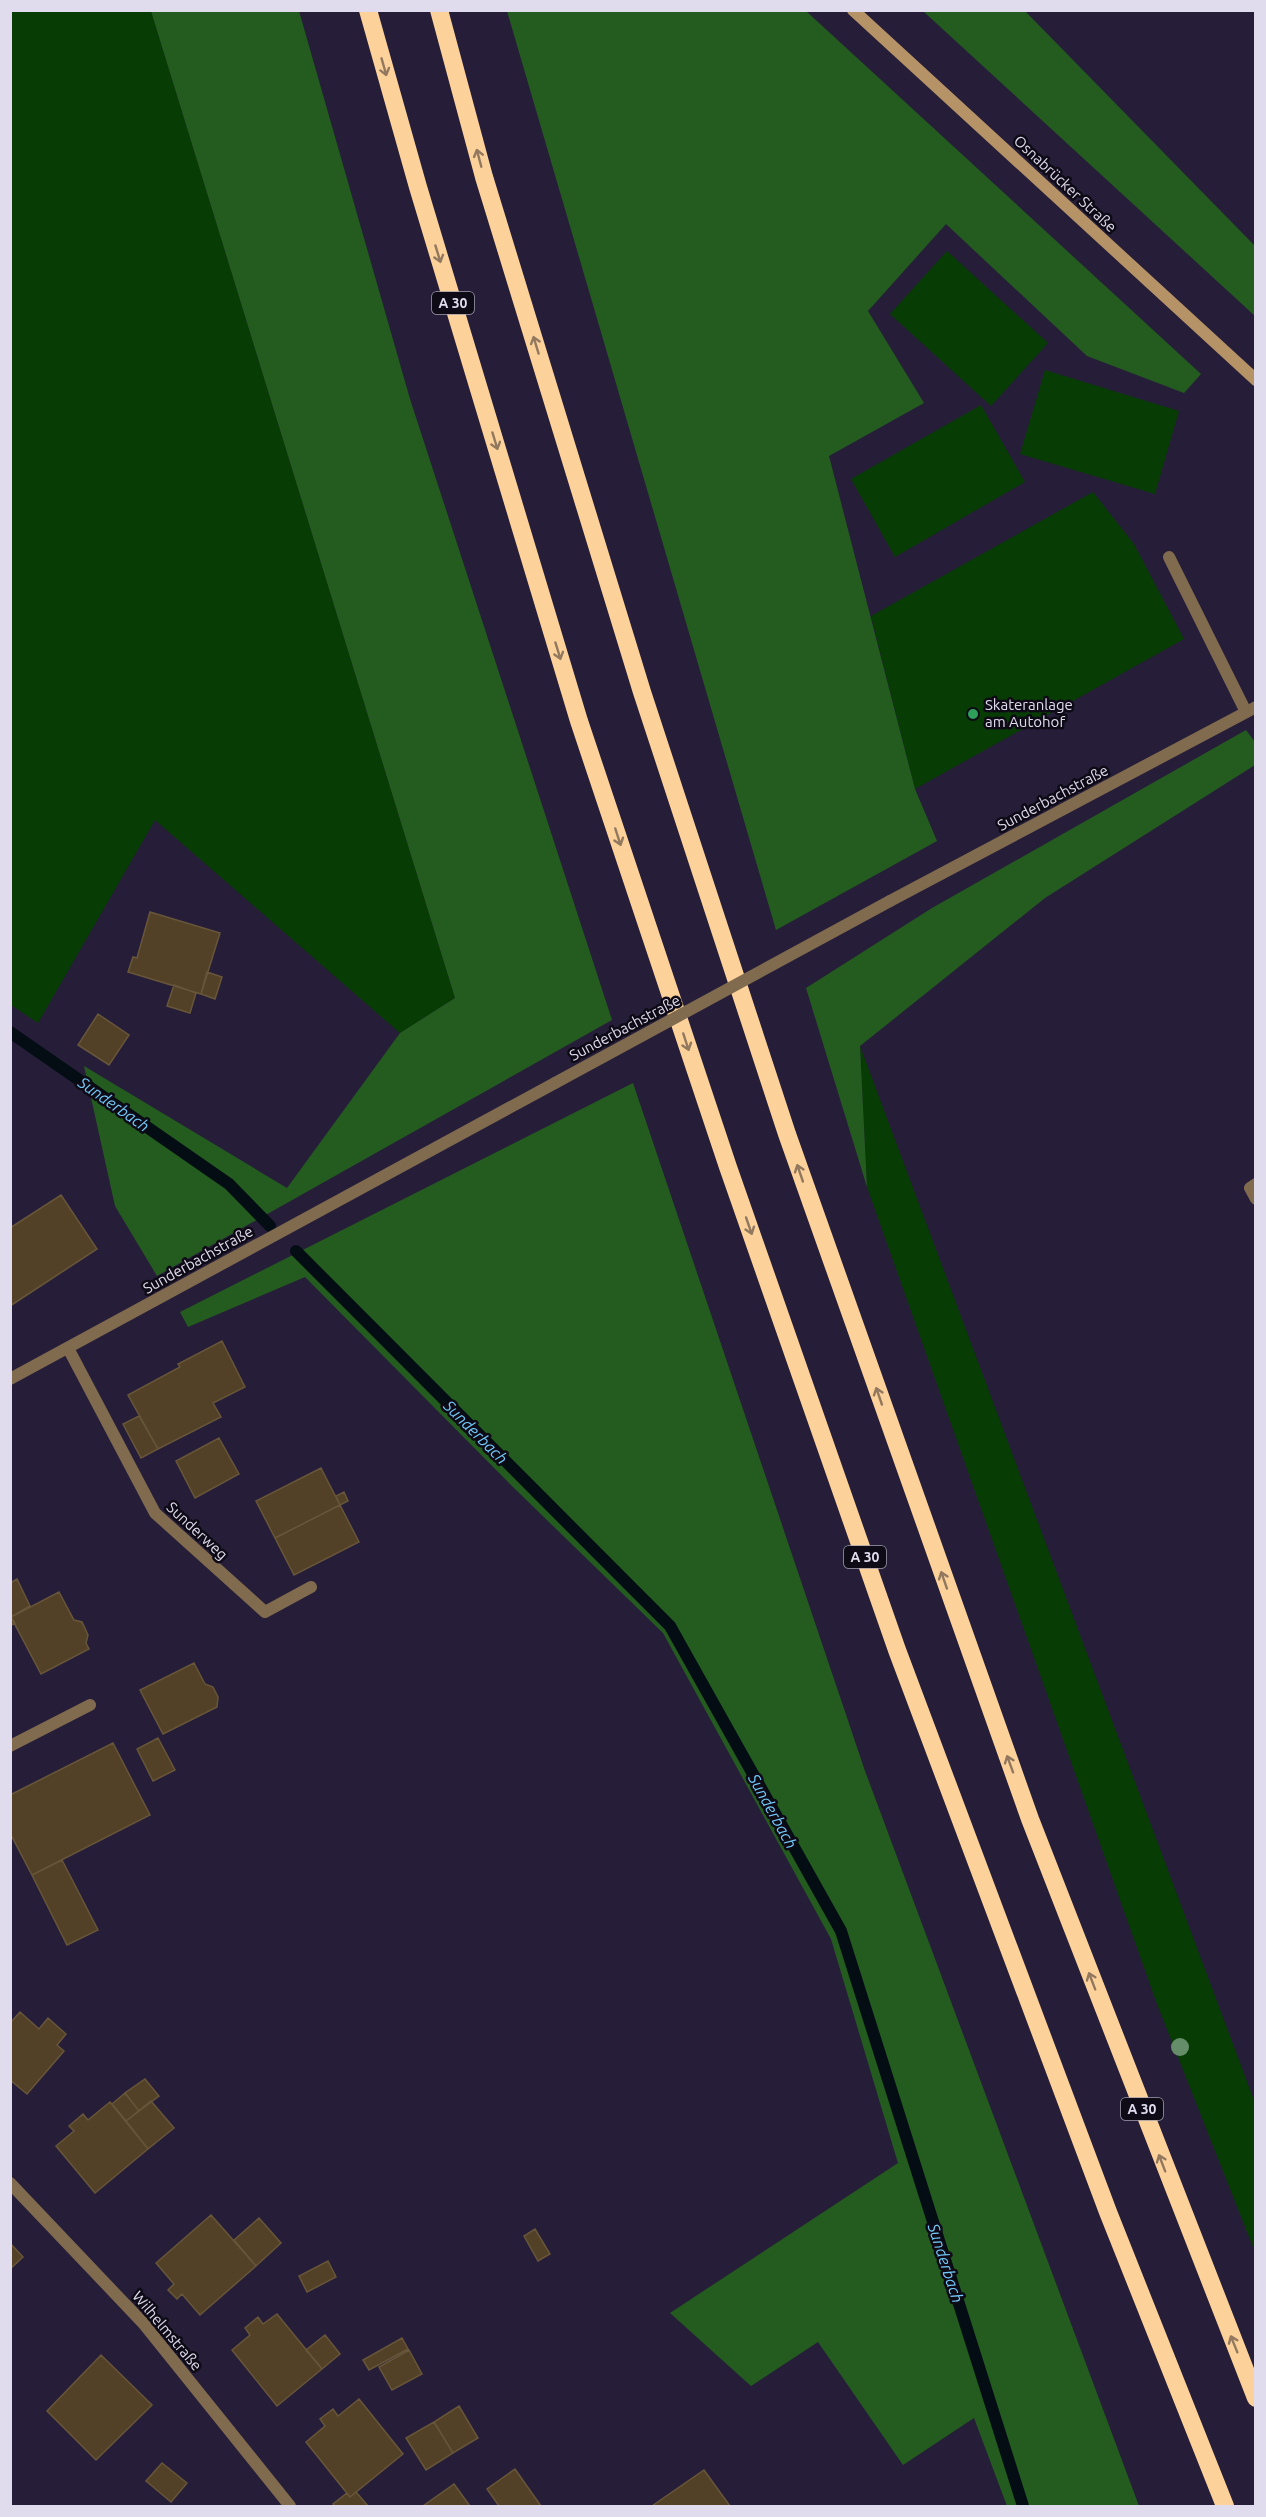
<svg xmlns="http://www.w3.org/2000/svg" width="1266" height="2517" font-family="Ubuntu,sans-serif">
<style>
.green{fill:#073c04}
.forest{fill:#245c20}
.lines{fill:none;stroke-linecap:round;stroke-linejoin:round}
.stream{stroke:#030d13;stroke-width:12}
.building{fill:#524126;stroke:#68563a;stroke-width:1.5}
.service{stroke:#816b4f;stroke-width:12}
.minor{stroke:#816b4f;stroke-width:12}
.secondary{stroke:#b69367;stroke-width:12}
.motorway{stroke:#fdd29a;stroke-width:18}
.minor-bridge{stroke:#816b4f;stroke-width:12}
.tree{fill:#668d6a}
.oneway{stroke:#91785f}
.leisure-dot{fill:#2e9e5b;stroke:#0e0b16;stroke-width:2}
.labels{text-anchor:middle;stroke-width:5;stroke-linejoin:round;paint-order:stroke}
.shield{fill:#0e0b16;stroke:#a19dac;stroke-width:1.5}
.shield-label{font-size:14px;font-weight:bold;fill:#e0dbed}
.street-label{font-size:15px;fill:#e0dbed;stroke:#0e0b16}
.poi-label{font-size:15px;fill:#e0dbed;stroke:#0e0b16;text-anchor:start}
.water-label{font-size:16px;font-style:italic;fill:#72cbfc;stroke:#0e0b16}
</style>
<rect width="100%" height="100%" fill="#261e38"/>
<path class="green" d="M 10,11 L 151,11 L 455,998 L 400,1033 L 155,820 L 38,1023 L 11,1005 Z
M 947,251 L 1048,343 L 991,406 L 890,314 Z
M 1045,370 L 1179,411 L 1155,494 L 1020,454 Z
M 981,405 L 1025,482 L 895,557 L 851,479 Z
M 1093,492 L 1134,544 L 1184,639 L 915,789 L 871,616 Z
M 860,1046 L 1255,2103 L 1255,2252 L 1157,2004 L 867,1187 Z"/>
<path class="forest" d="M 151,11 L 299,11 L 410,399 L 612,1020 L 157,1276 L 115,1206 L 84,1066 L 287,1188 L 400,1033 L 455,998 Z
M 507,11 L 806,11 L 1201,374 L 1184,393 L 1087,356 L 946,224 L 868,311 L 924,403 L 829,456 L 915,789 L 937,841 L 776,930 Z
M 923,11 L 1025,11 L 1255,246 L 1255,316 Z
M 1246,730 L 1255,742 L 1255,765 L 1045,898 L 860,1046 L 867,1187 L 806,988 L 932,908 Z
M 633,1083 L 865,1771 L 1139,2506 L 1007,2506 L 974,2418 L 903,2465 L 818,2342 L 751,2386 L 670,2313 L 898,2163 L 831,1939 L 663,1633 L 513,1487 L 305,1277 L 188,1327 L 180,1312 Z"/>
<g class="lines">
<path class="stream" d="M 10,1032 L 229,1184 L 270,1226
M 296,1251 L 670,1626 L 841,1931 L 1023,2506"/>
</g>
<path class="building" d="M 150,912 L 220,933 L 201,994 L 128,972 L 133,957 L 137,958 Z
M 207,972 L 222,977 L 215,999 L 201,994 Z
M 174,985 L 196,993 L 190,1013 L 167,1006 Z
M 98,1014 L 129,1035 L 109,1065 L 78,1045 Z
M 61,1195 L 97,1249 L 10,1306 L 10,1228 Z
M 222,1341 L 245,1387 L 213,1403 L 221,1417 L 158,1449 L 128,1395 L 180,1367 L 178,1364 Z
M 139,1416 L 158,1449 L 141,1458 L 123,1424 Z
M 219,1438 L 239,1474 L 195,1498 L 176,1461 Z
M 321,1468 L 340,1505 L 275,1538 L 256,1501 Z
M 344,1492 L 348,1501 L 340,1505 L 336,1496 Z
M 340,1505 L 359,1542 L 294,1575 L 275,1538 Z
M 17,1579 L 30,1606 L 11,1617 L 15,1623 L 10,1626 L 10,1583 Z
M 59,1592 L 74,1620 L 82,1622 L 88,1635 L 86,1643 L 89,1649 L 41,1674 L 11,1617 Z
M 194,1663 L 205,1684 L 213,1687 L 218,1697 L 217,1707 L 163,1734 L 140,1690 Z
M 158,1738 L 175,1770 L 153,1781 L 137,1749 Z
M 113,1743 L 150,1815 L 32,1875 L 10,1833 L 10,1795 Z
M 62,1860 L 98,1930 L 67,1945 L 32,1875 Z
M 20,2012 L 39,2029 L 48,2018 L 66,2034 L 57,2045 L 64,2051 L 27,2094 L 10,2080 L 10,2023 Z
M 145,2079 L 159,2096 L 139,2111 L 125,2093 Z
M 125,2093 L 139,2111 L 126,2121 L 112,2104 Z
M 151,2101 L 174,2128 L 148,2149 L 126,2121 Z
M 110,2102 L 148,2149 L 95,2193 L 56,2146 L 74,2131 L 69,2126 L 83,2114 L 88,2120 Z
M 211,2215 L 256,2266 L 200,2315 L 182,2294 L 177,2299 L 168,2290 L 174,2284 L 156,2263 Z
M 259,2218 L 281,2243 L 256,2266 L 234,2240 Z
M 535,2229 L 550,2254 L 538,2261 L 524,2236 Z
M 10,2243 L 23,2257 L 10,2269 Z
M 328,2261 L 336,2277 L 307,2292 L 299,2276 Z
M 277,2314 L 322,2369 L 277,2406 L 232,2350 L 250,2335 L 245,2328 L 258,2317 L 263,2324 Z
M 325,2335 L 340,2354 L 322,2369 L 306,2350 Z
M 402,2338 L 408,2349 L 369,2370 L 363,2360 Z
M 409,2350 L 422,2374 L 392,2390 L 379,2367 Z
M 101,2355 L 152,2405 L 96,2460 L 47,2411 Z
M 359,2399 L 403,2454 L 350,2497 L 306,2442 L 325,2426 L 320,2419 L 333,2409 L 338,2416 Z
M 459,2406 L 478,2438 L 453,2453 L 434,2422 Z
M 434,2422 L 453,2453 L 426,2470 L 406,2438 Z
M 162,2463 L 187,2483 L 171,2502 L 146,2481 Z
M 515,2469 L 541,2506 L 499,2506 L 487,2489 Z
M 704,2470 L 730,2506 L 652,2506 Z
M 454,2484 L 470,2506 L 423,2506 Z
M 356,2492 L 368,2506 L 336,2506 L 333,2504 L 347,2493 L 350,2497 Z"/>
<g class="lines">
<path class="service" d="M 1169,557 L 1246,712
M 1256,1184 L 1250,1188 L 1256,1199
M 10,1746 L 90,1705"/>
<path class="minor" d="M 890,901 L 1256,707
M 68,1348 L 155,1513 L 265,1612 L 311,1587
M 10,1379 L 555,1083
M 10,2183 L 143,2323 L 290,2506"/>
<path class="secondary" d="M 853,10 L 1256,380"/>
<path class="motorway" d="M 368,10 L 418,187 L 579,721 L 728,1167 L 897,1650 L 1108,2212 L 1225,2506
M 439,10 L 484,177 L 642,692 L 787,1134 L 1030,1819 L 1256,2398"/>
<path class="minor-bridge" d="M 555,1083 L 890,901"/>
</g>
<circle class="tree" cx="1180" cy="2047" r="9"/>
<defs><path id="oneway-shaft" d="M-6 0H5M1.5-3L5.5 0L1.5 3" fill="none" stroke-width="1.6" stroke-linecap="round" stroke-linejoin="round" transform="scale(1.5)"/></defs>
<g class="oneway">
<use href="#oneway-shaft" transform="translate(384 67) rotate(74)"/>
<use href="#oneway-shaft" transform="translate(479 158) rotate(-105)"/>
<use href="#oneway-shaft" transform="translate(438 254) rotate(73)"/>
<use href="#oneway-shaft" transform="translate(536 345) rotate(-107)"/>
<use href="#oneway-shaft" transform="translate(495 441) rotate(73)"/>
<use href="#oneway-shaft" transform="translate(558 651) rotate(73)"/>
<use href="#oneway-shaft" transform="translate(618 837) rotate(72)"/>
<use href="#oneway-shaft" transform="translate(686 1042) rotate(72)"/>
<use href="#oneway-shaft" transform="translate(800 1173) rotate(-109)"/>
<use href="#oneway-shaft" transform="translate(749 1226) rotate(71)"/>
<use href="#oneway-shaft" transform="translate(879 1396) rotate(-109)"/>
<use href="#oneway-shaft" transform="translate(944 1580) rotate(-109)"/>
<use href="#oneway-shaft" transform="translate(1010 1764) rotate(-110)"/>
<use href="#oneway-shaft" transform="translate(1092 1981) rotate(-111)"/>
<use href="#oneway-shaft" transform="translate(1162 2163) rotate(-111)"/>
<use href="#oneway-shaft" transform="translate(1234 2344) rotate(-112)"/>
</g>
<circle class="leisure-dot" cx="973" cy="714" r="6"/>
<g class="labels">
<g class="shield">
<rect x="432" y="292" width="42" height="22" rx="4.5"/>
<rect x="844" y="1546" width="42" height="22" rx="4.5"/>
<rect x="1121" y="2098" width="42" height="22" rx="4.5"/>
</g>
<g class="shield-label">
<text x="453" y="308">A 30</text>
<text x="865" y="1562">A 30</text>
<text x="1142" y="2114">A 30</text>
</g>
<g class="street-label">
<text transform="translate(1065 184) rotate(43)" y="5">Osnabrücker Straße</text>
<text transform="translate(1053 798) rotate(-28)" y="5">Sunderbachstraße</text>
<text transform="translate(625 1028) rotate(-28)" y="5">Sunderbachstraße</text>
<text transform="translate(198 1260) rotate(-29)" y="5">Sunderbachstraße</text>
<text transform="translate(197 1531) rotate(43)" y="5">Sunderweg</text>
<text transform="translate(167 2331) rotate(50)" y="5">Wilhelmstraße</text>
</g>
<g class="poi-label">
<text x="985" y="710">Skateranlage<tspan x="985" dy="17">am Autohof</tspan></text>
</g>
<g class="water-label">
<text transform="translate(114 1104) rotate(35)" y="6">Sunderbach</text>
<text transform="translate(476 1432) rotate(45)" y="6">Sunderbach</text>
<text transform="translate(773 1811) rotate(61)" y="6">Sunderbach</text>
<text transform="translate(946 2263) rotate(72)" y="6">Sunderbach</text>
</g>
</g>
<rect width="1266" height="2517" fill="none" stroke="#e0dbed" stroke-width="24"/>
</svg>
